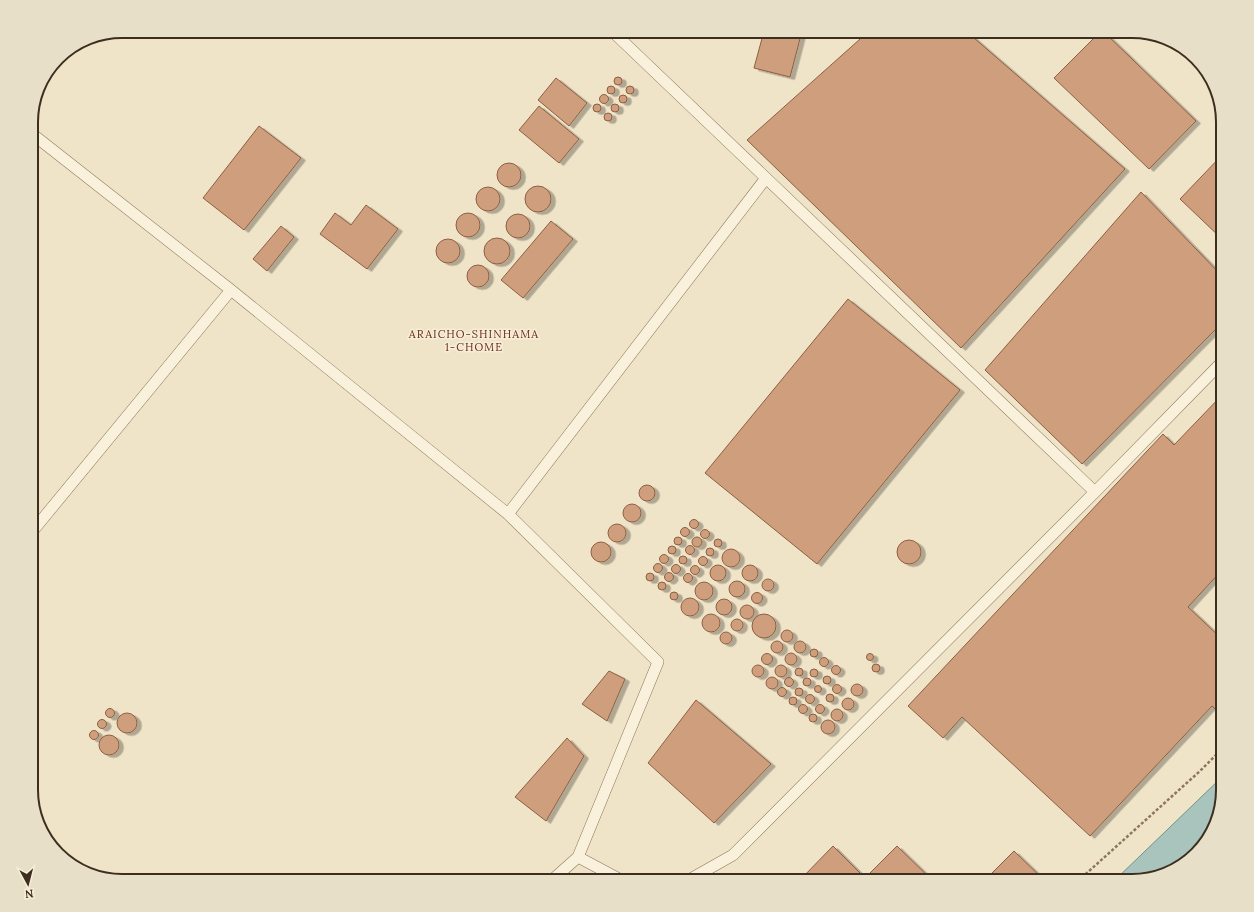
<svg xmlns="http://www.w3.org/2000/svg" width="1254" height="912" font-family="Lora,serif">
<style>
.water{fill:#a9c4bc;stroke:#6f938a}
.building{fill:#cf9f7d;stroke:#8d5f41;filter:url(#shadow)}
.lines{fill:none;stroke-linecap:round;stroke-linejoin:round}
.service-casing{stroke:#8d765c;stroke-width:12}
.path{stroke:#8d765c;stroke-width:2.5;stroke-dasharray:3 2;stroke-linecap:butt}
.service{stroke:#faf1dc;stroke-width:11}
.labels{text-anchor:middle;stroke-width:3;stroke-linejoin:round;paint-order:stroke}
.neighbourhood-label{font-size:11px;letter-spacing:1px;fill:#6b2e1e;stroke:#f7eed8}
.rim{fill:none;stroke:#3d2e20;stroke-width:2}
</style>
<defs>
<filter id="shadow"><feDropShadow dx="4.5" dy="2.5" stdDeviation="0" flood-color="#0004"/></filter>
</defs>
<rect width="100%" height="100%" fill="#f0e4c8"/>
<path class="water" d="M 1223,776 L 1223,791 L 1204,845 L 1173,872 L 1132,881 L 1114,881 Z"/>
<path class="building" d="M 764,31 L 802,31 L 790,77 L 754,68 Z
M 869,31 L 966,31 L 1125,169 L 961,348 L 747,140 Z
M 1101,31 L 1103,31 L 1196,121 L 1149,169 L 1054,78 Z
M614 81a4 4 0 1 1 8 0a4 4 0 1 1-8 0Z
M 556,78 L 587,103 L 569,126 L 538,100 Z
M607 90a4 4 0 1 1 8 0a4 4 0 1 1-8 0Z
M626 90a4 4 0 1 1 8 0a4 4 0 1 1-8 0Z
M599.5 99a4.5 4.5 0 1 1 9 0a4.5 4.5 0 1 1-9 0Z
M619 99a4 4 0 1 1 8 0a4 4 0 1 1-8 0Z
M611 108a4 4 0 1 1 8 0a4 4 0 1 1-8 0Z
M593 108a4 4 0 1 1 8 0a4 4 0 1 1-8 0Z
M 539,106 L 579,139 L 559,163 L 519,130 Z
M604 117a4 4 0 1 1 8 0a4 4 0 1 1-8 0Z
M 259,126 L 301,158 L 244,230 L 203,198 Z
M 1223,154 L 1223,240 L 1180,199 Z
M497 175a12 12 0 1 1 24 0a12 12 0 1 1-24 0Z
M525 199a13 13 0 1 1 26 0a13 13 0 1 1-26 0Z
M476 199a12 12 0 1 1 24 0a12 12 0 1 1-24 0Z
M 1141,192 L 1223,277 L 1223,322 L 1082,464 L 985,370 Z
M 366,205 L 398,229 L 367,269 L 320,234 L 335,213 L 351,225 Z
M456 225a12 12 0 1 1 24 0a12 12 0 1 1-24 0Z
M506 226a12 12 0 1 1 24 0a12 12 0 1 1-24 0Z
M 551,221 L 573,239 L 523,298 L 501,280 Z
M 281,226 L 294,237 L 267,271 L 253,259 Z
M484 251a13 13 0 1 1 26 0a13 13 0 1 1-26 0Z
M436 251a12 12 0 1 1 24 0a12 12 0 1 1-24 0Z
M467 276a11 11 0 1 1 22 0a11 11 0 1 1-22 0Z
M 848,299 L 960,390 L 817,564 L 705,473 Z
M 1223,394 L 1223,569 L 1188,607 L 1223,640 L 1223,707 L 1218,712 L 1212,706 L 1090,836 L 962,717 L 943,738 L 908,706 L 1163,434 L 1174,445 Z
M639 493a8 8 0 1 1 16 0a8 8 0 1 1-16 0Z
M623 513a9 9 0 1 1 18 0a9 9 0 1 1-18 0Z
M689.5 524a4.5 4.5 0 1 1 9 0a4.5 4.5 0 1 1-9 0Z
M608 533a9 9 0 1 1 18 0a9 9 0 1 1-18 0Z
M680.5 532a4.5 4.5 0 1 1 9 0a4.5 4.5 0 1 1-9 0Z
M700.5 534a4.5 4.5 0 1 1 9 0a4.5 4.5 0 1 1-9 0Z
M674 541a4 4 0 1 1 8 0a4 4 0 1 1-8 0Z
M692 542a5 5 0 1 1 10 0a5 5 0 1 1-10 0Z
M714 543a4 4 0 1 1 8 0a4 4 0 1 1-8 0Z
M897 552a12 12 0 1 1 24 0a12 12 0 1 1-24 0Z
M591 552a10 10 0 1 1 20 0a10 10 0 1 1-20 0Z
M685.5 550a4.5 4.5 0 1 1 9 0a4.5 4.5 0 1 1-9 0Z
M668 550a4 4 0 1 1 8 0a4 4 0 1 1-8 0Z
M706 552a4 4 0 1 1 8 0a4 4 0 1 1-8 0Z
M722 558a9 9 0 1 1 18 0a9 9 0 1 1-18 0Z
M659.5 559a4.5 4.5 0 1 1 9 0a4.5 4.5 0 1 1-9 0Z
M679 560a4 4 0 1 1 8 0a4 4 0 1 1-8 0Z
M698.5 561a4.5 4.5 0 1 1 9 0a4.5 4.5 0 1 1-9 0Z
M653.5 568a4.5 4.5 0 1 1 9 0a4.5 4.5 0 1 1-9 0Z
M671.5 569a4.5 4.5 0 1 1 9 0a4.5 4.5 0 1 1-9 0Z
M742 573a8 8 0 1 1 16 0a8 8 0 1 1-16 0Z
M710 573a8 8 0 1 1 16 0a8 8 0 1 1-16 0Z
M690.5 570a4.5 4.5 0 1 1 9 0a4.5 4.5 0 1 1-9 0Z
M664.5 577a4.5 4.5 0 1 1 9 0a4.5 4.5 0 1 1-9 0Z
M646 577a4 4 0 1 1 8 0a4 4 0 1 1-8 0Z
M683.5 578a4.5 4.5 0 1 1 9 0a4.5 4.5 0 1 1-9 0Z
M762 585a6 6 0 1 1 12 0a6 6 0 1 1-12 0Z
M729 589a8 8 0 1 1 16 0a8 8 0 1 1-16 0Z
M695 591a9 9 0 1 1 18 0a9 9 0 1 1-18 0Z
M658 586a4 4 0 1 1 8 0a4 4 0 1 1-8 0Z
M670 596a4 4 0 1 1 8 0a4 4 0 1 1-8 0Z
M751.5 598a5.5 5.5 0 1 1 11 0a5.5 5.5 0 1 1-11 0Z
M681 607a9 9 0 1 1 18 0a9 9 0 1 1-18 0Z
M716 607a8 8 0 1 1 16 0a8 8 0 1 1-16 0Z
M740 612a7 7 0 1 1 14 0a7 7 0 1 1-14 0Z
M752 626a12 12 0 1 1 24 0a12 12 0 1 1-24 0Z
M702 623a9 9 0 1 1 18 0a9 9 0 1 1-18 0Z
M731 625a6 6 0 1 1 12 0a6 6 0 1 1-12 0Z
M781 636a6 6 0 1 1 12 0a6 6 0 1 1-12 0Z
M720 638a6 6 0 1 1 12 0a6 6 0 1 1-12 0Z
M771 647a6 6 0 1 1 12 0a6 6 0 1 1-12 0Z
M794 647a6 6 0 1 1 12 0a6 6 0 1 1-12 0Z
M810 653a4 4 0 1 1 8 0a4 4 0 1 1-8 0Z
M785 659a6 6 0 1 1 12 0a6 6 0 1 1-12 0Z
M866.5 657a3.5 3.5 0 1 1 7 0a3.5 3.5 0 1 1-7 0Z
M761.5 659a5.5 5.5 0 1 1 11 0a5.5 5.5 0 1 1-11 0Z
M819.5 662a4.5 4.5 0 1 1 9 0a4.5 4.5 0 1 1-9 0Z
M872 668a4 4 0 1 1 8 0a4 4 0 1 1-8 0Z
M752 671a6 6 0 1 1 12 0a6 6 0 1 1-12 0Z
M775 671a6 6 0 1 1 12 0a6 6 0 1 1-12 0Z
M831.5 670a4.5 4.5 0 1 1 9 0a4.5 4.5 0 1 1-9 0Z
M795 672a4 4 0 1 1 8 0a4 4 0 1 1-8 0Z
M810 673a4 4 0 1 1 8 0a4 4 0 1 1-8 0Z
M 609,671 L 625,679 L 607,721 L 582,704 Z
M823 680a4 4 0 1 1 8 0a4 4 0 1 1-8 0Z
M766 683a6 6 0 1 1 12 0a6 6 0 1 1-12 0Z
M784.5 682a4.5 4.5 0 1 1 9 0a4.5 4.5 0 1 1-9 0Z
M803 682a4 4 0 1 1 8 0a4 4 0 1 1-8 0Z
M851 690a6 6 0 1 1 12 0a6 6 0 1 1-12 0Z
M832.5 689a4.5 4.5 0 1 1 9 0a4.5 4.5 0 1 1-9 0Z
M814.5 689a3.5 3.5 0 1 1 7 0a3.5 3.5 0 1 1-7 0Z
M777.5 692a4.5 4.5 0 1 1 9 0a4.5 4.5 0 1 1-9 0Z
M795 692a4 4 0 1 1 8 0a4 4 0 1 1-8 0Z
M826 698a4 4 0 1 1 8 0a4 4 0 1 1-8 0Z
M805.5 699a4.5 4.5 0 1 1 9 0a4.5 4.5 0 1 1-9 0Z
M789 701a4 4 0 1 1 8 0a4 4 0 1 1-8 0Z
M842 704a6 6 0 1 1 12 0a6 6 0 1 1-12 0Z
M 696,700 L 771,764 L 714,823 L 648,763 Z
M815.5 709a4.5 4.5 0 1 1 9 0a4.5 4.5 0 1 1-9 0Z
M798.5 709a4.5 4.5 0 1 1 9 0a4.5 4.5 0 1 1-9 0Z
M105.5 713a4.5 4.5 0 1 1 9 0a4.5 4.5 0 1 1-9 0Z
M831 715a6 6 0 1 1 12 0a6 6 0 1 1-12 0Z
M117 723a10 10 0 1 1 20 0a10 10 0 1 1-20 0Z
M809 718a4 4 0 1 1 8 0a4 4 0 1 1-8 0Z
M97.5 724a4.5 4.5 0 1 1 9 0a4.5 4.5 0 1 1-9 0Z
M821 727a7 7 0 1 1 14 0a7 7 0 1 1-14 0Z
M89.5 735a4.5 4.5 0 1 1 9 0a4.5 4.5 0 1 1-9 0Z
M99 745a10 10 0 1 1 20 0a10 10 0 1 1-20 0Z
M 567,738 L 584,756 L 546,821 L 515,797 Z
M 833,846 L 865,878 L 897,846 L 933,881 L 799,881 Z
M 1014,851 L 1045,881 L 984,881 Z"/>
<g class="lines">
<defs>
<path id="service" d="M 31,133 L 231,290 L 508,514 L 658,662 L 578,857 L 551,881
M 766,178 L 1095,492
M 508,514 L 766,178 L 612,31
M 31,533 L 231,290
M 578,857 L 623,881
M 687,881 L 733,855 L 1095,492 L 1223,361"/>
</defs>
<use href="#service" class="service-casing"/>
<path class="path" d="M 1078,881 L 1200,771 L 1223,748"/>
<use href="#service" class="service"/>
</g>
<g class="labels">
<g class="neighbourhood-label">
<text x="474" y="338">ARAICHO-SHINHAMA<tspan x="474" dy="13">1-CHOME</tspan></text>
</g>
</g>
<path d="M0 0H1254V912H0ZM122 38H1132A84 84 0 0 1 1216 122V790A84 84 0 0 1 1132 874H122A84 84 0 0 1 38 790V122A84 84 0 0 1 122 38Z" fill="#e8dfc9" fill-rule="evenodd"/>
<path class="rim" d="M122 38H1132A84 84 0 0 1 1216 122V790A84 84 0 0 1 1132 874H122A84 84 0 0 1 38 790V122A84 84 0 0 1 122 38Z"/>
<g transform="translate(28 884) rotate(173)" stroke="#f7eed8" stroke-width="3" paint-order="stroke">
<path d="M0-3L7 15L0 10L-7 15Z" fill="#3d2e20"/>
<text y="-6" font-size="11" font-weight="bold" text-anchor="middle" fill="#3d2e20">N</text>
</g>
</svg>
